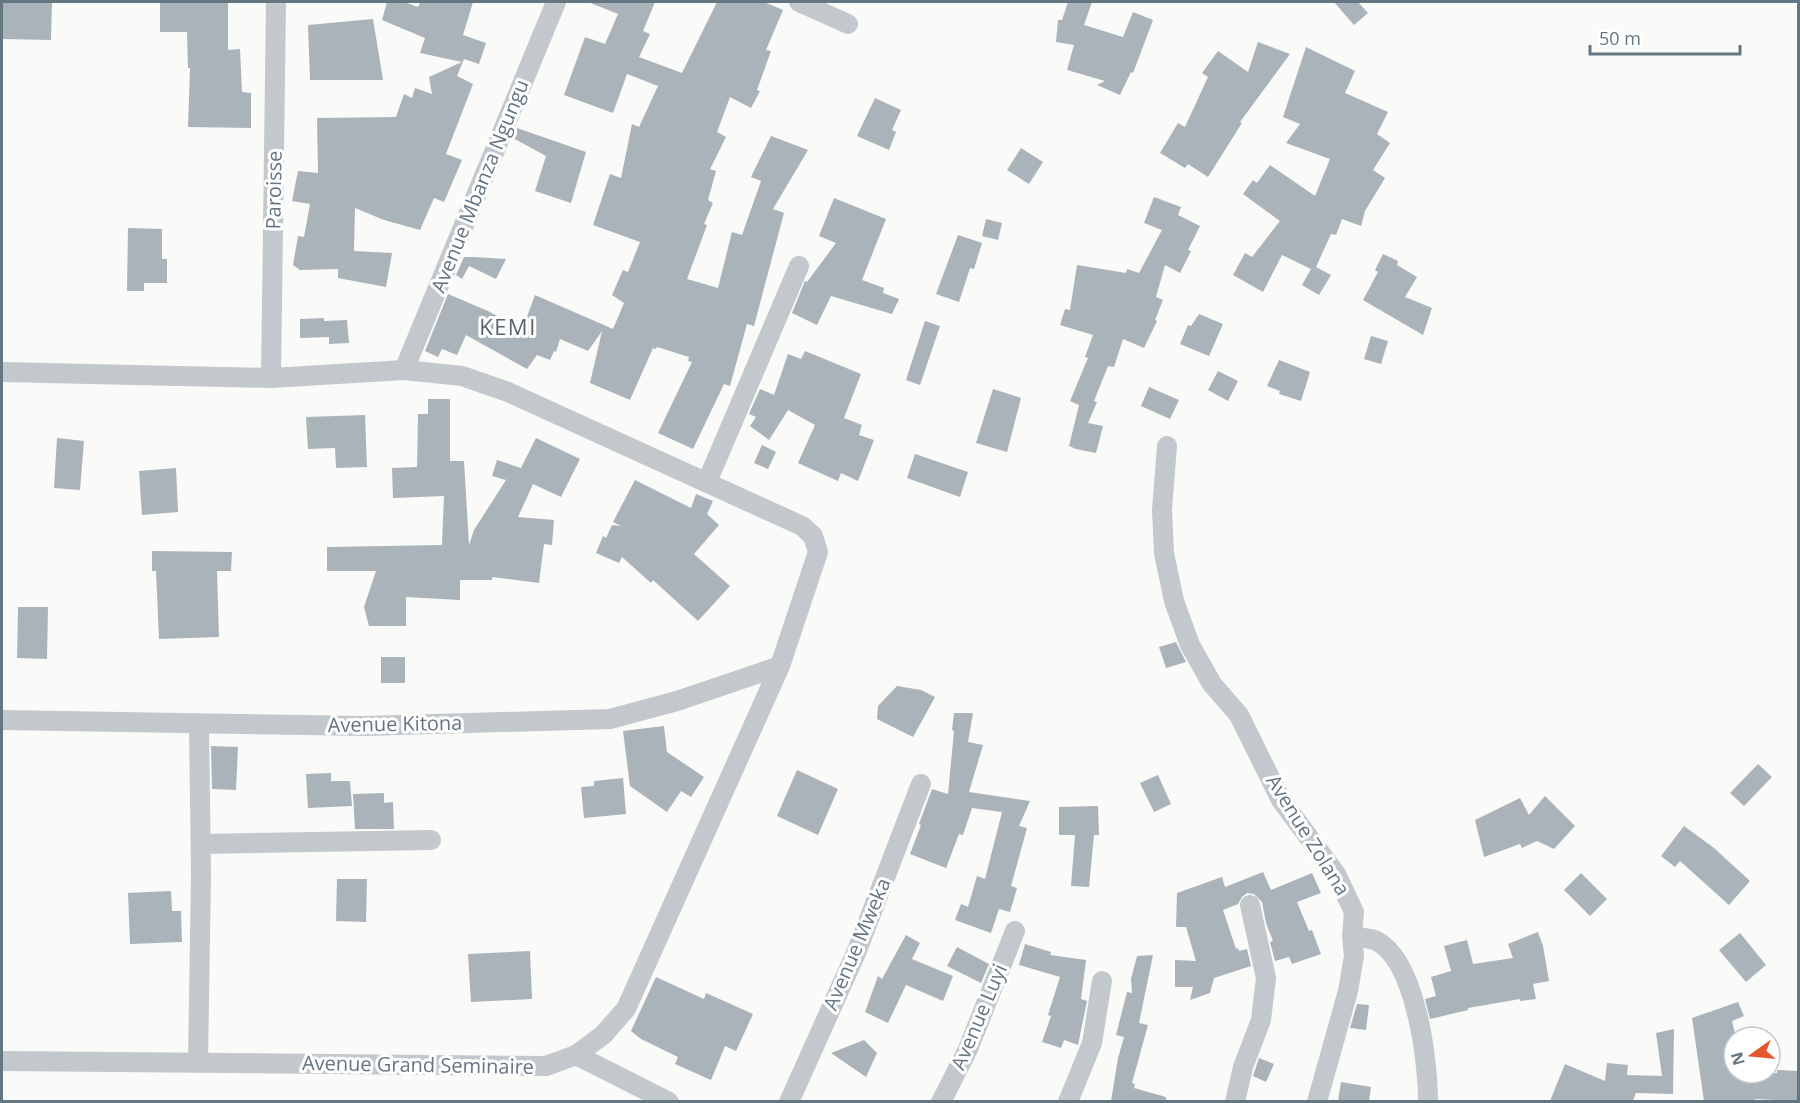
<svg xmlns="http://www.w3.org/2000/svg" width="1800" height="1103" font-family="'Open Sans',sans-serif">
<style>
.building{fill:#aab3b9}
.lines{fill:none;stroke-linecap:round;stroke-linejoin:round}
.minor{stroke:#c3c8cc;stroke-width:20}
.labels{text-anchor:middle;stroke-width:6;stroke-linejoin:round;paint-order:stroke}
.street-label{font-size:20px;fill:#657683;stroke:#fff}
.quarter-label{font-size:22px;letter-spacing:1.5px;fill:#57646e;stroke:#fff}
</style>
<rect width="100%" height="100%" fill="#fafaf8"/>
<path class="building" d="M 2,2 L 52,2 L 51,40 L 2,39 Z
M 160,2 L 228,2 L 228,50 L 240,49 L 242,92 L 251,93 L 251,128 L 188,127 L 190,68 L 188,68 L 187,32 L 160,32 Z
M 387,2 L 404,2 L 418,7 L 420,2 L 473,2 L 463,35 L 486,43 L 479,64 L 464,59 L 457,76 L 473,84 L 446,154 L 462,160 L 444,202 L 434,198 L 420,230 L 384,220 L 355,208 L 354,251 L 392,253 L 386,287 L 338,278 L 338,269 L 300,270 L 293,265 L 298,236 L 304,237 L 310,204 L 292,201 L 298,171 L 318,173 L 317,118 L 396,117 L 404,94 L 412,98 L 415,88 L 432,94 L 429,77 L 462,62 L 420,53 L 425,38 L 382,20 Z
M 588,2 L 655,2 L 643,31 L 650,34 L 639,57 L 682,73 L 717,2 L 764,2 L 783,10 L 766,50 L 771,51 L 757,90 L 760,91 L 751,108 L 730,97 L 717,132 L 726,137 L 710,169 L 716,171 L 708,200 L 713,203 L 704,224 L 707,225 L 687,279 L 718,288 L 732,232 L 742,235 L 761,181 L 751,177 L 771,136 L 808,150 L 773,209 L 784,213 L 754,326 L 747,324 L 730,386 L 724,384 L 693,449 L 658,433 L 692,362 L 688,361 L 689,357 L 657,347 L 656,349 L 653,348 L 630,400 L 590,383 L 602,331 L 588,351 L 560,339 L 556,352 L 554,351 L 550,360 L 537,355 L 527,369 L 466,335 L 457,355 L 442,349 L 438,357 L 425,351 L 448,294 L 488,311 L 522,330 L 535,295 L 613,329 L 624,303 L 612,295 L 623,270 L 628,272 L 640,242 L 593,225 L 610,174 L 621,178 L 632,124 L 639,127 L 658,86 L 627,74 L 613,113 L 564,95 L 585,37 L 605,44 L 618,14 Z
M 1068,2 L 1092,2 L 1084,25 L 1123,37 L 1133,12 L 1153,20 L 1133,73 L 1131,72 L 1120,95 L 1097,85 L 1105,81 L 1067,70 L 1074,45 L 1056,42 L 1058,20 L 1062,20 Z
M 1334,2 L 1358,2 L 1368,13 L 1354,25 Z
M 373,19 L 383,80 L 310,80 L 308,25 Z
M 1258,42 L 1290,54 L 1240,122 L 1242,123 L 1208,177 L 1188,164 L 1185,168 L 1160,153 L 1178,123 L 1185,127 L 1208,77 L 1202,73 L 1218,51 L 1248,72 Z
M 1306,47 L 1355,71 L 1345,93 L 1388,112 L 1377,134 L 1390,143 L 1373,170 L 1385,178 L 1365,211 L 1361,226 L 1342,219 L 1336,235 L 1331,234 L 1316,267 L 1331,275 L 1319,295 L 1302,285 L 1311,269 L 1282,255 L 1263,292 L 1233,275 L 1245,253 L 1252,257 L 1280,221 L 1243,194 L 1253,180 L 1257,183 L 1270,165 L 1315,196 L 1330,159 L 1286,143 L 1300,124 L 1283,117 Z
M 875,98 L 901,110 L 892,130 L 896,132 L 889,150 L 857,136 Z
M 517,128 L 586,152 L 571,203 L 535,191 L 546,156 L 513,138 Z
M 1021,148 L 1043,162 L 1029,184 L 1007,170 Z
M 1154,197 L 1181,207 L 1178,215 L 1200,226 L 1188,250 L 1191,251 L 1180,273 L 1165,265 L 1156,297 L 1163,300 L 1155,320 L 1157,321 L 1144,348 L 1123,339 L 1114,367 L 1108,366 L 1094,401 L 1097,402 L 1088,423 L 1103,426 L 1096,453 L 1076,449 L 1069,446 L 1079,405 L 1070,401 L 1088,358 L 1085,357 L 1093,335 L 1060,325 L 1065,309 L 1070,310 L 1077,265 L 1126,273 L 1127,269 L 1139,273 L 1162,230 L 1144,223 Z
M 834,198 L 886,219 L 862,280 L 884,288 L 883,293 L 899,299 L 892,314 L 831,296 L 817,325 L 792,313 L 805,281 L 807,282 L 836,243 L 819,236 Z
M 986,219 L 1002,223 L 998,240 L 982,236 Z
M 128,228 L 162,229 L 162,259 L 167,259 L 167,283 L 144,283 L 144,291 L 127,291 Z
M 958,235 L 982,243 L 974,269 L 970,268 L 959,302 L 936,294 Z
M 1383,254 L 1398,261 L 1397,265 L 1417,277 L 1405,297 L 1432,308 L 1423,335 L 1363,300 L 1378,272 L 1375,270 Z
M 464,257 L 474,257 L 506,259 L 496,279 L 469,266 L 462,279 L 456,275 Z
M 1199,314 L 1223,324 L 1209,356 L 1180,344 L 1188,325 L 1191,326 Z
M 324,318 L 324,321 L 347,320 L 349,343 L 329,344 L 329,337 L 300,338 L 300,319 Z
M 925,321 L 940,326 L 920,385 L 906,380 Z
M 1371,336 L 1388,341 L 1381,364 L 1364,359 Z
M 805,351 L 861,374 L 844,418 L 862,425 L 859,435 L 874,440 L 858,481 L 841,473 L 838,481 L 798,463 L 815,425 L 788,410 L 769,440 L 750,426 L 756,417 L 749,414 L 760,389 L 774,395 L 788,354 L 801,359 Z
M 1279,360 L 1310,372 L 1301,401 L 1279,394 L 1280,391 L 1267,386 Z
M 1218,371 L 1238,381 L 1228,401 L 1208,390 Z
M 1149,387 L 1179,400 L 1170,419 L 1141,406 Z
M 993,389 L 1021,398 L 1007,452 L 976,443 Z
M 428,399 L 450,399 L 450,461 L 464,461 L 469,545 L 474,530 L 506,480 L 492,476 L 497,460 L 521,468 L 536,438 L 580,459 L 561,497 L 533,484 L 518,517 L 554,520 L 552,545 L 544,544 L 539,583 L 492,577 L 492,580 L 460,580 L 460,600 L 406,597 L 406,626 L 369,626 L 364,607 L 376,571 L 327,571 L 327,547 L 442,545 L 444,496 L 393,498 L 392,468 L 417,467 L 418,414 L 428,414 Z
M 365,415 L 367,467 L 336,468 L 335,448 L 308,449 L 306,417 Z
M 57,438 L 84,441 L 80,490 L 54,488 Z
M 762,445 L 776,452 L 768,469 L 754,463 Z
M 915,454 L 968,472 L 960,497 L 907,478 Z
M 176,468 L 178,512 L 142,515 L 139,471 Z
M 635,480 L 691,508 L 696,494 L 713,501 L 707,514 L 719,525 L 694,554 L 730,586 L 698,621 L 653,580 L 651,583 L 622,557 L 619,563 L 596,553 L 603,536 L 606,538 L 612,525 L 621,526 L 613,522 Z
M 152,551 L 232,552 L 231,571 L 217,571 L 219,637 L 159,639 L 156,571 L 152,571 Z
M 18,607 L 48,607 L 47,659 L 17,658 Z
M 1176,642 L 1186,662 L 1166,668 L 1159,647 Z
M 381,657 L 405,657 L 405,683 L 381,683 Z
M 897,686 L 921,690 L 935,697 L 913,737 L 877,719 L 878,706 Z
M 954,713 L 973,713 L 968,742 L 983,745 L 969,792 L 1030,801 L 1019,826 L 1027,828 L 1011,886 L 1017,888 L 1010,912 L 999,909 L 991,933 L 955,920 L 961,904 L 968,907 L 977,876 L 985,879 L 1002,812 L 972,808 L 963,835 L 959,834 L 946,868 L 910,854 L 921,825 L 919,824 L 932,789 L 948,794 L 954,731 L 952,730 Z
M 664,726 L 667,752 L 704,777 L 691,797 L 681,791 L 667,812 L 630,786 L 623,731 Z
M 211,746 L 238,747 L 236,790 L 212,789 Z
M 1758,764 L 1772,777 L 1744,806 L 1730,793 Z
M 797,770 L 838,789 L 818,835 L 777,816 Z
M 331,773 L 331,781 L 350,781 L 352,806 L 308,808 L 306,774 Z
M 1158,775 L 1171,804 L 1154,812 L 1140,783 Z
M 623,778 L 626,814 L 584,818 L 581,787 L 594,786 L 594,781 Z
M 384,793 L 384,803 L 393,802 L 394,829 L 355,829 L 353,794 Z
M 1545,796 L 1575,826 L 1554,849 L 1537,841 L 1522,848 L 1520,844 L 1484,857 L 1475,820 L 1520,798 L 1529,815 Z
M 1098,806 L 1099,835 L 1094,835 L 1089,887 L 1071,886 L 1075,835 L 1059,835 L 1059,807 Z
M 1684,826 L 1714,848 L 1750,881 L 1729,905 L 1680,861 L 1675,867 L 1661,856 Z
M 1263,872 L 1271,890 L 1312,873 L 1321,893 L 1297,902 L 1309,931 L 1312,930 L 1321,954 L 1292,964 L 1289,957 L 1275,961 L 1270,942 L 1273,941 L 1266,923 L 1262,902 L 1254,894 L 1247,893 L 1242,897 L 1238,904 L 1223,910 L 1236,949 L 1238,948 L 1239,951 L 1247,949 L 1251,966 L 1214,978 L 1210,993 L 1190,1000 L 1193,987 L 1175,987 L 1175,960 L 1196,961 L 1186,927 L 1176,927 L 1177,893 L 1222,877 L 1225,887 Z
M 1581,873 L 1607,899 L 1590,916 L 1564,890 Z
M 337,879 L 367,879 L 366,922 L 336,921 Z
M 171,891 L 172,911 L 181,911 L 182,942 L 130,944 L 128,893 Z
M 1538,932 L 1543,946 L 1549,981 L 1533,984 L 1536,999 L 1520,1001 L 1520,999 L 1468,1008 L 1468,1010 L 1430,1019 L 1425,999 L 1436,996 L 1431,977 L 1451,971 L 1444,946 L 1467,940 L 1473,964 L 1513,958 L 1508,944 Z
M 1740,933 L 1766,965 L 1746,982 L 1719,950 Z
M 906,935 L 920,943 L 912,959 L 953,976 L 943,1001 L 906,985 L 888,1023 L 865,1012 L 878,976 L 882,979 Z
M 1025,944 L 1051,952 L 1050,955 L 1086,960 L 1081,999 L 1087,1001 L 1078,1045 L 1064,1040 L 1061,1048 L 1042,1042 L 1051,1016 L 1048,1015 L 1060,977 L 1019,965 Z
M 957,947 L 989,964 L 981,983 L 947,966 Z
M 530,951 L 532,999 L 471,1002 L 468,954 Z
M 1153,955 L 1139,1023 L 1148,1025 L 1132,1083 L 1135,1084 L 1134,1088 L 1166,1097 L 1166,1101 L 1111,1101 L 1118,1058 L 1124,1037 L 1116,1035 L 1127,992 L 1132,993 L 1131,979 L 1137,956 Z
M 656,977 L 704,999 L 706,993 L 753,1014 L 736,1051 L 725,1046 L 711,1080 L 675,1064 L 678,1057 L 641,1039 L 631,1031 Z
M 1738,1002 L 1744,1016 L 1732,1021 L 1736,1037 L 1734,1037 L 1734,1073 L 1777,1073 L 1777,1070 L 1798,1071 L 1798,1101 L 1755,1099 L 1755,1101 L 1704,1101 L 1692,1018 Z
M 1357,1004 L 1369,1005 L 1366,1030 L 1350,1028 Z
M 1674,1029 L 1673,1094 L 1636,1093 L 1633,1101 L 1550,1101 L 1565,1064 L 1605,1081 L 1607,1063 L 1628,1065 L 1627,1075 L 1662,1076 L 1656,1033 Z
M 864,1040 L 877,1053 L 866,1077 L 831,1053 Z
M 1259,1058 L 1274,1064 L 1266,1082 L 1253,1076 Z
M 1341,1082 L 1371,1087 L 1369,1101 L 1338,1101 Z"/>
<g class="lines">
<path class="minor" d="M 799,2 L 848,24
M 404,370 L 556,2
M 2,372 L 271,378 L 404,370 L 462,376 L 508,392 L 802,526 L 813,536 L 818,552 L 780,666 L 626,1009 L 603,1035 L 576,1055 L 546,1066 L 2,1061
M 271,378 L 276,2
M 1167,446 L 1162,510 L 1164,553 L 1174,601 L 1190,645 L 1212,684 L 1239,715 L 1281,800 L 1336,874 L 1354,912 L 1352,936 L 1354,956 L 1348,991 L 1317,1102
M 707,482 L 799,266
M 2,720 L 366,726 L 610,719 L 677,701 L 780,666
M 201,844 L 431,840
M 1352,936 C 1359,937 1368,938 1375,940 C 1416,959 1428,1061 1428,1102
M 576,1055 L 669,1102
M 198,1063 L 201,875 L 199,724
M 789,1102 L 856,953 L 921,784
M 941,1102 L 968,1049 L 1015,931
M 1068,1102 L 1092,1043 L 1102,981
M 1235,1102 L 1243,1067 L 1261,1020 L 1266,978 L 1250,905"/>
</g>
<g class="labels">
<g class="street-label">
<text transform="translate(480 186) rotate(-68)" y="7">Avenue Mbanza Ngungu</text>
<text transform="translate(274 190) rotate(-89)" y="7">Paroisse</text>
<text transform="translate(395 724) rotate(-1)" y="7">Avenue Kitona</text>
<text transform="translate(1308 835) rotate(58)" y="7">Avenue Zolana</text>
<text transform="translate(857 944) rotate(-67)" y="7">Avenue Mweka</text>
<text transform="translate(979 1017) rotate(-67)" y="7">Avenue Luyi</text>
<text transform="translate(418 1065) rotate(1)" y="7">Avenue Grand Seminaire</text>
</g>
<g class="quarter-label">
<text x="508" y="335">KEMI</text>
</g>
</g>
<rect width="1800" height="1103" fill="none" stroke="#657683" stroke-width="6"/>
<g transform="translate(1752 1055) rotate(255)"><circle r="28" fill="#ffffff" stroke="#c1c8cd" stroke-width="1.5"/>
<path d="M0-4.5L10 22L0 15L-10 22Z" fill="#e4572e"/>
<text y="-9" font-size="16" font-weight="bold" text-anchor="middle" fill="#657683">N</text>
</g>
<path d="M1590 45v9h150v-9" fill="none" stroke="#657683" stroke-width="3"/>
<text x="1599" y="45" font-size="18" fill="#657683" stroke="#ffffff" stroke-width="4.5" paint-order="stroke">50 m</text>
</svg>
